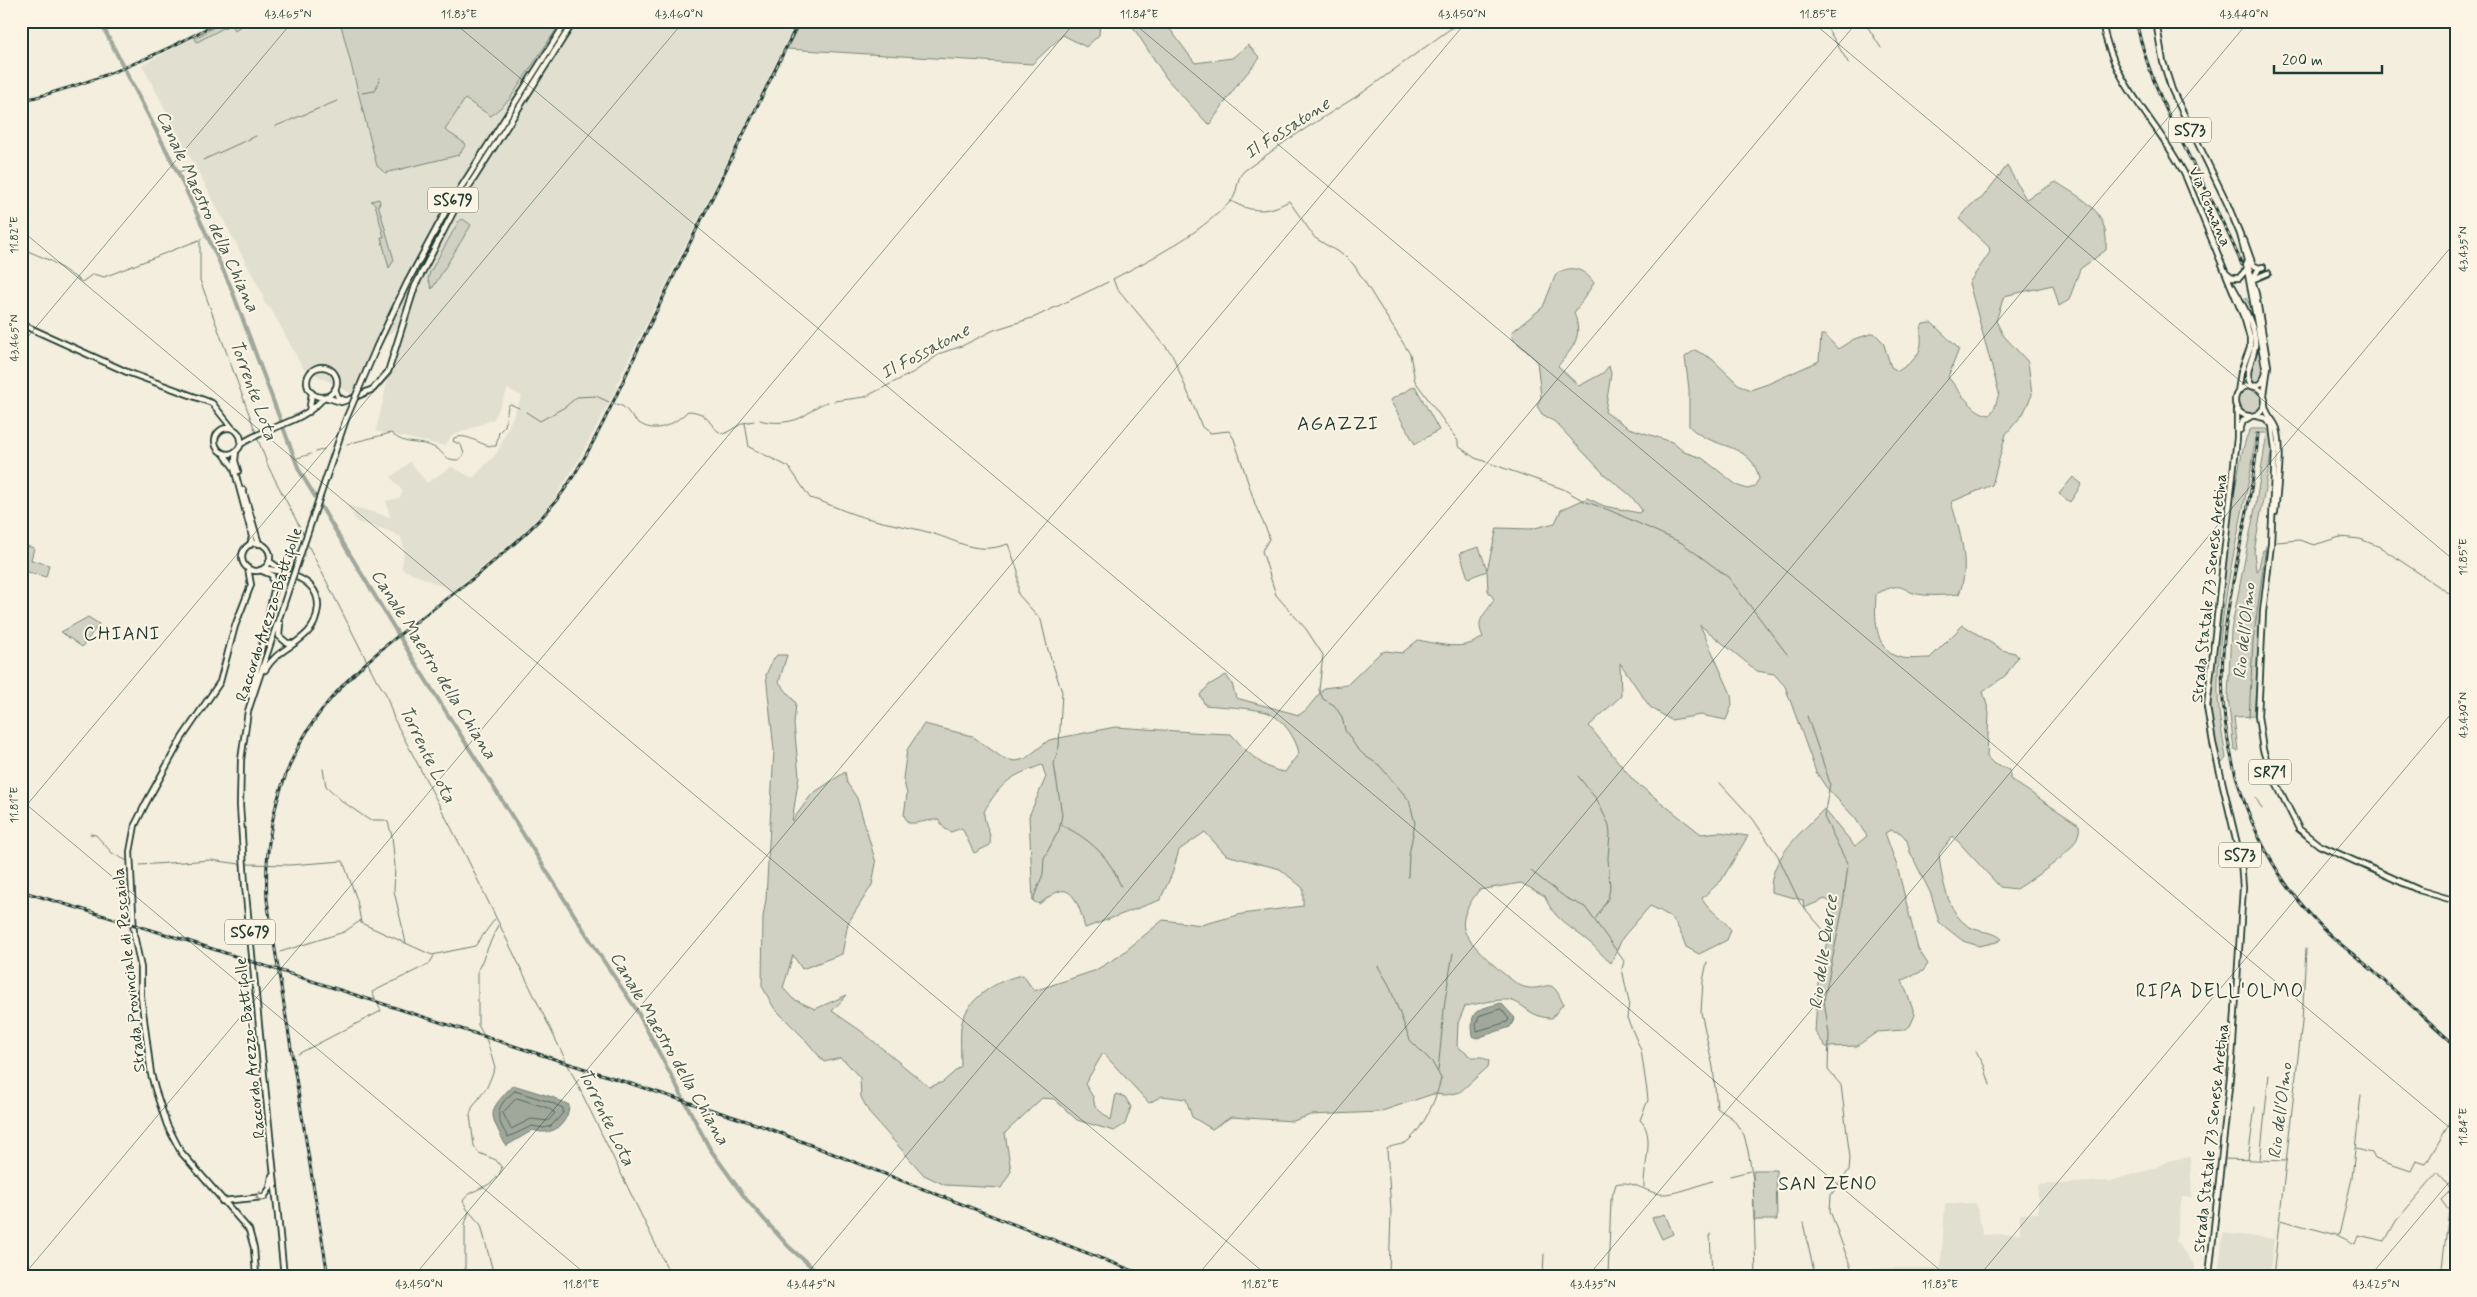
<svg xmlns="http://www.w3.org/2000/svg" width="2477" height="1297" font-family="Mynerve,sans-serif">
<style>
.built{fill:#e1dfd0}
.green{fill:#d0d1c2;stroke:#78877b}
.water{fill:#a0a89b;stroke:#6c7d72}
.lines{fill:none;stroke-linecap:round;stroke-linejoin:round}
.shore{stroke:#53685d;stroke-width:1}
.stream{stroke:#6c7d72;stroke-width:1}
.canal{stroke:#a0a89b;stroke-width:4}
.major-casing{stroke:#1f3d34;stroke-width:8}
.major{stroke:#fcf5e5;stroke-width:4.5}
.rail-casing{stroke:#1f3d34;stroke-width:3}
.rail{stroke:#fcf5e5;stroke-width:1;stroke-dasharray:4;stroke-linecap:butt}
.major-bridge-casing{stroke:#1f3d34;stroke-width:8;stroke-linecap:butt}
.major-bridge{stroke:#fcf5e5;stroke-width:4.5}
.oneway{stroke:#8e998c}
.ticks{fill:none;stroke:#1f3d34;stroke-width:1;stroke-opacity:0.45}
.labels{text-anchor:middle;stroke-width:4;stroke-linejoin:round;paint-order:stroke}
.shield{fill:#fcf5e5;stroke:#617469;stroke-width:1}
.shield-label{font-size:15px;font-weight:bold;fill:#1f3d34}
.street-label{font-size:16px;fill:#1f3d34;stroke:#fcf5e5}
.water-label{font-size:18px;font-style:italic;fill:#465d53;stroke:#fcf5e5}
.quarter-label{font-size:19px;letter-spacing:1px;fill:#1f3d34;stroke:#fcf5e5}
.neatline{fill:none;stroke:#1f3d34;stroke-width:2}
.ticks-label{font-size:12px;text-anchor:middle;fill:#1f3d34}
</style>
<rect width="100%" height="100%" fill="#f3eede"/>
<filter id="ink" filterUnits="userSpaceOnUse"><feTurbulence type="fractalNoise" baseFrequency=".02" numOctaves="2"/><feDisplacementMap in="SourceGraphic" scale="10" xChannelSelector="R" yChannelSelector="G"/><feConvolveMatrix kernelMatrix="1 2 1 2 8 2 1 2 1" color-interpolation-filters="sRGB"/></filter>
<g filter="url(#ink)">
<path class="built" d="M 225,21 L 793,21 L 791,32 L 768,79 L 616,385 L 618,386 L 578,461 L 549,507 L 520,536 L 451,593 L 446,588 L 402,569 L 404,550 L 401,537 L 387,530 L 357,522 L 347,505 L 390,517 L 386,501 L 399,498 L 403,492 L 391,477 L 410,462 L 427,483 L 451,467 L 473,478 L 497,453 L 522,396 L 508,389 L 494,419 L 451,436 L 445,446 L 376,431 L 401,323 L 377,346 L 356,396 L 303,368 L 271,309 L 264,303 L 263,295 L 142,65 Z
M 2190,1157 L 2192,1197 L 2182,1197 L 2176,1241 L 2195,1266 L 2195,1276 L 1854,1276 L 1852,1268 L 1941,1268 L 1945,1204 L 1976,1203 L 1983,1235 L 2020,1233 L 2020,1214 L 2038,1213 L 2038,1185 L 2111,1181 L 2155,1168 L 2171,1160 Z
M 2223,1233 L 2274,1239 L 2269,1276 L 2218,1276 Z"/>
<path class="green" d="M 225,21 L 248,21 L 235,30 L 231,24 L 197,42 L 195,38 Z
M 340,21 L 562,21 L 509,100 L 491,116 L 465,99 L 445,130 L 466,144 L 459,155 L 385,173 L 377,166 Z
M 801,21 L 1100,21 L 1099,35 L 1086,47 L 1063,35 L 1032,64 L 787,49 Z
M 1129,21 L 1164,21 L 1195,63 L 1232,58 L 1248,45 L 1260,58 L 1237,85 L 1210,124 L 1207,123 L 1167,79 Z
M 2007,166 L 2026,199 L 2056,182 C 2085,201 2109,210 2106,250 L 2080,269 L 2069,300 L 2059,306 L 2053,285 L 2004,296 L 1996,321 L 2003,335 L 2028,362 L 2032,395 L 2023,414 L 2006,434 L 1992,485 L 1951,502 C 1960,532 1971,565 1959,594 C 1948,595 1935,596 1924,595 C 1899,593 1908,578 1876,594 C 1875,614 1873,649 1898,657 C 1907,660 1921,658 1930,658 L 1963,625 L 2002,650 L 2015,653 L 2018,657 L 2006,675 L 1983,692 L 1989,712 L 1987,757 L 1994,764 L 2010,770 L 2010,779 L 2079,825 C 2084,849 2034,877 2016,889 L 2000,887 L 1953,836 L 1939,854 C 1941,876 1948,916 1970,927 C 1981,933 1994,931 2002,939 L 1997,942 L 1979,946 L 1963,941 L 1939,922 L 1931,894 L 1910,852 L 1907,840 L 1901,833 L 1891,830 L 1885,833 L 1897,866 L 1918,949 L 1928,964 L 1923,971 L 1902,980 L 1915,1015 L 1910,1026 L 1903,1030 L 1877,1032 L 1857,1046 L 1826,1047 L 1815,1032 L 1818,983 L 1835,904 L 1825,899 L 1804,908 L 1803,900 L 1771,892 C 1769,858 1802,832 1824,809 L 1855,846 L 1867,836 L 1855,818 L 1826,787 L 1816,772 L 1785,686 L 1774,674 L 1757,671 L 1700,625 L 1731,694 L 1732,705 L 1726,720 L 1701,715 L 1671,720 L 1650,707 L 1620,663 L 1621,696 L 1589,726 L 1634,781 L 1701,834 L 1719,832 L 1748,836 L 1721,881 L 1702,898 C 1710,912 1722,917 1731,930 L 1727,940 L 1699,954 L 1686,947 C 1677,922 1675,917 1650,906 L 1623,937 L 1611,963 C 1602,956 1597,948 1588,941 C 1571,927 1552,918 1545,896 L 1521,883 L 1479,890 C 1471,901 1459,918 1465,932 C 1469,944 1512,984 1524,987 C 1547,993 1550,972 1563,1004 L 1552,1018 C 1529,1018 1524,1002 1508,1000 C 1496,999 1478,1004 1465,1006 L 1458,1023 L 1457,1046 L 1471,1057 L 1482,1057 L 1489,1061 L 1488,1067 L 1460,1092 L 1446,1095 L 1433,1094 L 1379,1112 L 1311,1115 L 1293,1121 L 1231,1117 L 1212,1129 L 1192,1117 L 1186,1099 L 1162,1096 L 1149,1103 L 1103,1053 L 1085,1084 L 1093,1097 L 1095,1107 L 1111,1120 L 1116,1094 L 1125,1097 L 1131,1107 L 1125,1124 L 1114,1131 L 1077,1120 L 1054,1099 L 1042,1098 L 1005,1133 L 1011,1171 L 1001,1188 L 945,1185 L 924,1175 L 870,1114 L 861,1097 L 860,1078 L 846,1062 L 840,1058 L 824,1062 L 803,1037 L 774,1008 L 762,986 L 763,917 L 766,899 L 774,750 L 766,675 L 772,661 L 777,655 L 787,655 L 779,682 L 796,703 L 794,724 L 799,776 L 792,821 L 812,794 L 845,772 L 847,783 L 857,798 L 876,863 L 872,885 L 848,923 L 842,954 L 802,969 L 793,955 L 783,988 L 793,999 L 815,1009 L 847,995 L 832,1011 L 861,1031 L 929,1087 L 943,1082 L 961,1066 C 961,1053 960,1040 961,1027 C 965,999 998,979 1023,975 L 1034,991 L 1094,971 L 1118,957 L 1163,920 L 1201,925 L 1242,914 L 1303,906 L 1303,888 L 1280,869 L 1226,855 L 1205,832 L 1179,850 L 1172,874 L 1160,900 L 1085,928 C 1082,917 1076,887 1060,891 C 1053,893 1045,900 1039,904 L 1033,901 L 1029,816 L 1046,777 L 1042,765 C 1017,774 1006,778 991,800 C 989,804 984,809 984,814 C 984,825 992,832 990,845 L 974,853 L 962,828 L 951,832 L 945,829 L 939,820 C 928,819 920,824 908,823 L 904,815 L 907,794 L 903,778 L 907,750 L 924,724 L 972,736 L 1004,759 L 1016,761 L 1025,759 L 1049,740 L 1115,727 L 1207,733 L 1231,734 C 1245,750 1263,770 1285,772 L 1299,753 C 1296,738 1282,717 1266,712 C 1247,707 1224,707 1205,705 L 1200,695 L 1209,685 L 1226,675 L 1232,684 L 1236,698 L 1299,715 L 1306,710 L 1324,688 L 1347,685 L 1380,653 L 1386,651 L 1402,653 L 1418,640 C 1440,644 1463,652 1483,637 C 1474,617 1487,615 1494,599 L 1488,591 L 1487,571 L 1468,578 L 1460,553 L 1479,547 L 1487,570 L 1497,528 L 1531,529 L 1555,523 L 1561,510 L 1587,498 L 1604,506 L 1639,513 L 1642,510 L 1630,495 L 1605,475 L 1555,422 L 1542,414 L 1537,406 L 1541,397 L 1537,361 L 1513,339 L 1512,332 L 1543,307 L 1556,274 C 1572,264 1584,269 1594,283 L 1574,313 C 1584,338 1572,348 1558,366 L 1579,386 L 1603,373 L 1609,366 L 1611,374 L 1605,412 L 1629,428 L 1672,442 L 1684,452 L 1702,458 L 1738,486 L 1748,489 L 1754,487 L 1759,479 C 1753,441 1711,450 1689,426 L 1689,389 L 1685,357 L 1695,350 L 1712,359 L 1738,384 L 1750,390 L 1768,384 L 1819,361 L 1821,335 L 1825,335 L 1838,349 L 1854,339 L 1874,333 L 1883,342 L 1891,367 L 1898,371 C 1908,365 1920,357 1921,344 C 1922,336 1919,331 1923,324 L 1932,323 L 1959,349 L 1948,377 C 1958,389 1973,414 1990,415 L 1995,407 L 1999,393 L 1969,283 L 1990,252 L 1989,247 L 1959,219 L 1971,205 L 1982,198 Z
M 379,199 L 380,204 L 378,204 L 394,260 L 389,268 L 381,237 L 384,237 L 375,204 L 371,201 Z
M 463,219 L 471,225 L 432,289 L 428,279 L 430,272 L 459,221 Z
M 2246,298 L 2251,307 L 2263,371 L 2263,378 L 2255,384 L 2251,383 L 2249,375 L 2256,349 L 2249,318 L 2251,314 L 2242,300 Z
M 1415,386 L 1439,430 L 1415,444 L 1390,400 Z
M2238 401a12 12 0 1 1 24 0a12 12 0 1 1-24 0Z
M 2251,429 L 2267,429 L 2272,436 L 2272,449 L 2254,552 L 2256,570 L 2258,571 L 2263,550 L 2266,550 L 2254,716 L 2234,717 L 2238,751 L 2234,750 L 2228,697 L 2231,630 L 2256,503 L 2267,433 L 2255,433 L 2253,459 C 2239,532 2219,607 2218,682 C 2217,707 2222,733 2226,758 L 2222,763 C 2211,753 2211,706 2211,691 C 2215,654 2234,446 2251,429 Z
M 2073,477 L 2082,484 L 2070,502 L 2059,494 Z
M 21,545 L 34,548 L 31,560 L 49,565 L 46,577 L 21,570 Z
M 88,617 L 99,624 L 82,647 L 61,632 Z
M 1753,1170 L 1776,1170 L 1777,1220 L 1754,1220 Z
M 1665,1214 L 1673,1234 L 1662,1239 L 1652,1218 Z"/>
<path class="water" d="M 1501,1003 L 1515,1018 L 1510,1027 L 1477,1038 L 1473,1036 C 1469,1008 1478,1010 1501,1003 Z
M 513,1085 L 552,1097 L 569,1105 C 568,1125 552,1137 533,1130 L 506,1146 C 489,1111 486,1114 513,1085 Z"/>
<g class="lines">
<path class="shore" d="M 1501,1009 L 1509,1019 L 1507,1022 L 1477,1031 L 1476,1024 L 1479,1016 Z
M 515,1091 L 550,1102 L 563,1108 L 563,1113 L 551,1126 L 544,1128 L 532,1126 L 508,1137 C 495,1117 494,1107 515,1091 Z
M 517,1098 L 548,1108 L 555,1113 L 548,1121 L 531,1119 L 511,1129 L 503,1113 Z"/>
<path class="stream" d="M 1823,21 L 1849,64
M 1864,21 L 1881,48
M 1906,21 L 1907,22
M 362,93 L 375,91 L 380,78
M 276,126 L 337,101
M 203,160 L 256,136
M 178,173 L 188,167
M 21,185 L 28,222 L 21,236
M 1231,201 C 1252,213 1268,213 1289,201 L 1315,238 L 1346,257 L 1354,265 L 1410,354 L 1415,381 L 1458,441 L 1458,446 L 1475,458 L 1563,489 L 1584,501 L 1609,510 L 1682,543 L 1728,577 L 1787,654
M 207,235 L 200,240 L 200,280 L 256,433
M 21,248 L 51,261 L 82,282 L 93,274 L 104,277 L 199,240
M 834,401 L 865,397 L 914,372 L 941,353 L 962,346 L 994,330 L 1035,317 L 1108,282
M 615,404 C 625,405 627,411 633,418 C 652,437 672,426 688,411 C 712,412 708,429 724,434 L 743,423 L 754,421
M 526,412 L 540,421 L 565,407 L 577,397 L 596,396 L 609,402
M 760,420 C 771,424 789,423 800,418 C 811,413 815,405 828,402
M 745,423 L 749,447 L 789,467 L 810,498 C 826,502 840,510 856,515 C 881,523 907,526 931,533 C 961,542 976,555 1008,544 L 1018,571 L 1018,594 L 1041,620 L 1048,650 L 1062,692 L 1059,746 L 1054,764 L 1062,815 L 1059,830 L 1044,858 L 1043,874 L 1033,900
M 257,437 L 269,468 L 305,537
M 347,444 L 391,433 C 408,448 419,439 435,448 C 446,454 443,460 459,460 L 464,454 L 461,445 L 453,441 L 454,438 C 470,432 481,448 496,446 L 499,432 L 505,426 L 508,406 L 510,404 L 519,408
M 316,452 L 324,449
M 294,459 L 311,454
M 306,541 L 376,679 L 386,694 L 394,719 L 466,856 L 671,1276
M 2277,542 L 2299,540 L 2314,545 L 2340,537 L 2360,539 L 2380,547 L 2456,598
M 1807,716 L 1830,783 L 1824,817 L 1848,865 L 1842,912 L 1824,1000 L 1829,1034 L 1828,1070 L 1841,1085 L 1850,1158 L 1849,1170 L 1831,1195 L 1830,1211 L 1854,1276
M 2249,718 L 2253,642 L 2266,546
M 323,769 L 326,786 L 342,801 L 369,820 L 384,820 L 388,822 L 392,836 L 395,866 L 394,891 L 406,943
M 1578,776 L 1597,800 L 1609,825 L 1610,834 L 1608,858 L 1610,888 L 1608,898 L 1596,918
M 1720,783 L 1753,819 L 1778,856 L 1800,903 L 1834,942
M 2256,798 L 2262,809
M 1061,825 C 1079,833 1099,847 1110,865 C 1115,871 1117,879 1121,886
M 90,834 L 96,835 L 112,853 L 127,861
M 246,864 L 290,865 L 343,861 L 357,900 L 361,923 L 432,955 L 475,946 L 495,919
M 140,865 L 211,860 L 240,864
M 1531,871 L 1566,898 L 1585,907 L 1624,961 L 1622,969 L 1629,1002 L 1627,1018 L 1641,1050 L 1647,1091 L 1648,1100 L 1640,1120 C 1656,1134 1643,1167 1644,1187
M 1408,877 L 1409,855 L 1415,823 L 1409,800 L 1379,765 L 1365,756 L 1356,747 L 1345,730 L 1342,717 L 1334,705 L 1323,699 L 1319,690 L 1323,655 L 1306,629 L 1276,595 L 1262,551 L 1269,539 L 1268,533 L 1256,507 L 1234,439 L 1229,431 L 1210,433 L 1202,427 L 1172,354 L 1116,287 L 1113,279 C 1155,257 1196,236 1230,202 C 1239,194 1235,179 1244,171 L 1289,139 L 1362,93 L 1461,21
M 280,952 L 344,932 L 360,921
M 1707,962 L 1703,981 L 1701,1012 L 1713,1067 L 1717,1108 L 1733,1119 L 1744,1135 L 1748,1151 L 1753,1179 L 1756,1276
M 1378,966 L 1389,985 L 1410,1040 L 1432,1062 L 1441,1078 C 1437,1098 1424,1127 1408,1141 C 1402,1146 1393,1144 1387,1149 L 1391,1211 L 1389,1276
M 1976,1051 L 1984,1065 L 1990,1085
M 298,1054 L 381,1011 L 372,992 L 429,964 L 434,956
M 1438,1071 L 1445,1000 L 1453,953
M 2356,1149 L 2372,1153 L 2375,1159 L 2411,1171 L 2416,1161 L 2426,1164 L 2456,1112
M 2223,1159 L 2286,1161
M 2248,1159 L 2255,1107
M 2260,1160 L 2269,1074
M 1730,1176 L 1750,1171
M 2450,1211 L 2451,1214 L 2456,1208
M 2199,1215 L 2213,1217
M 2280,1220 L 2337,1235 L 2355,1244 L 2358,1235 L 2385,1241 L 2396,1221 L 2438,1172 L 2451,1190 L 2441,1200 L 2449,1211 L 2441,1276
M 1803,1223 L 1815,1276
M 1710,1234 L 1712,1276
M 2339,1235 L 2352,1178 L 2361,1095
M 465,1276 L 465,1224 L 469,1212
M 494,1276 L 481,1225 L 467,1209 L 463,1201 C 473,1185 494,1191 502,1168 L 496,1160 L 479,1153 L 474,1146 L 470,1115 L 472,1108 L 487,1087 L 495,1068 L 487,1041 L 478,1025 L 478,970 L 498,925
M 1543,1276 L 1544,1254
M 1608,1276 L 1611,1200 L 1616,1184 C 1631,1179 1647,1193 1661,1194 C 1675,1195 1699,1185 1712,1181
M 2273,1276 L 2302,1022 L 2306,949"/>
<path class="canal" d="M 100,21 L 178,173 L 230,285 L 299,470 L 419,669 L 599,954 L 636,1009 L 710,1149 L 746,1199 L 789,1247 L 822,1276"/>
<defs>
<path id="major" d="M 2102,21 C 2112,85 2159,122 2186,177 L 2245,320 L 2250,338 L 2250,348 L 2241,372 L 2238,392
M 2156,21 L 2163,62 L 2172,90 L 2227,203 L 2240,234 L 2256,294 L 2268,366 L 2264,395
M 2244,240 L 2253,265 L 2259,268
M 2246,263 L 2266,372 L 2262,383 L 2254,386
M 2227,274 L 2232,278 L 2239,278 L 2246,270
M 2253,279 L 2259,268 L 2263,267
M 2254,279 L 2268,273
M 2233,287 C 2242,304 2256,326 2255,345 C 2254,360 2242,372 2252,386
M 21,324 L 127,372 L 212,403 L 232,428
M 377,346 L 407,283 L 446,211 L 567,21
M307 382a15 15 0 1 1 30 0a15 15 0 1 1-30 0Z
M2235 401a15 15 0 1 1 30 0a15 15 0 1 1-30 0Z
M 335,389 L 338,397 L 344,400
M 325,397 L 341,402 L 351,399 L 373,389 L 388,372 L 415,286 L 457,205 L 574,21
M 2265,405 C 2266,416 2274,419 2277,429 C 2283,449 2277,491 2275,512
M 309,412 L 312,393
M 2256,416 L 2265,418 L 2272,425 L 2275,450 L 2271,544 L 2263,612 L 2258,716 L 2263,750 L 2271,773 L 2299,829 L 2319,845 L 2419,890 L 2456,901
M215 441a13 13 0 1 1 26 0a13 13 0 1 1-26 0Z
M 2240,430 L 2243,421 L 2250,417
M 241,444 C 269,425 303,424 324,397
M 236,451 L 235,461 L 238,471
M 224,454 L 234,468 L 250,528 L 252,537 L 250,545
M 243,490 L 259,544
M242 557a14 14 0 1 1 28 0a14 14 0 1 1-28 0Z
M 269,561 L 283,571
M 248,568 L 251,585 L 235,626 L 220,682 L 182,738 L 146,803 L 135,825 L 130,852 L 134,935 L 141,968 L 141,996 L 151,1074 L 155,1089 L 167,1125 L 181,1152 L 249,1230 L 254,1248 L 256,1276
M 264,568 C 287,573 319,578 318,607 C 317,617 315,625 308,632 C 293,648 277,650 265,670
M 280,624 L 279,636 L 287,643 L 292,643
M 251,696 L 274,590 L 272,575 L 260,570
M 222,1201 L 264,1197 L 270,1188 L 272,1176
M 284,1276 L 245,885 L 240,805 L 241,760 L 248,711 L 287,594
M 2209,1276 L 2232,1058 L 2243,888 L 2241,861 L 2213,743 L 2207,707 L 2237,438 L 2237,409"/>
</defs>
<use href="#major" class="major-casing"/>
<use href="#major" class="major"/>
<defs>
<path id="rail" d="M 2136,21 C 2154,109 2209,183 2242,265
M 21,101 C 91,84 157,57 220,21
M 2258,434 C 2253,504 2231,571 2224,640 C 2214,742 2248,851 2320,925 C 2336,942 2355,955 2372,970 C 2400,995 2428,1021 2456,1046
M 21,891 L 185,940 L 762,1126 L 1146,1276
M 328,1276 L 267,900 C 263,825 284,751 335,694 C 374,649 434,610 481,572 C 512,546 544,520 567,486 C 601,435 626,372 654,316 C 702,218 751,120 799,21"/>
</defs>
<use href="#rail" class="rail-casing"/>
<use href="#rail" class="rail"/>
<defs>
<path id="major-bridge" d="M 287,594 L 346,419 L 377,346"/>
</defs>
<use href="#major-bridge" class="major-bridge-casing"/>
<use href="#major-bridge" class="major-bridge"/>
</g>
<defs><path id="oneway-chevron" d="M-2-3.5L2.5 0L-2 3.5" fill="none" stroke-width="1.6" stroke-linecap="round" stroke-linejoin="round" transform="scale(1.25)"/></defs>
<use class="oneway" href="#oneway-chevron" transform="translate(259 1197) rotate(163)"/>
</g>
<path class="ticks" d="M 452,21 L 1947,1276M 1131,21 L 2456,1133M 1811,21 L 2456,562M 21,230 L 1268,1276M 21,345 L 293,21M 21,800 L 588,1276M 21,812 L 684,21M 23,1276 L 1076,21M 414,1276 L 1467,21M 805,1276 L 1858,21M 1197,1276 L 2249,21M 1588,1276 L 2456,241M 1979,1276 L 2456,708M 2370,1276 L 2456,1174"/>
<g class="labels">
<g class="shield">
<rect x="2169" y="117.5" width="42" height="25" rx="4"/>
<rect x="428" y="187.5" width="50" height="25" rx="4"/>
<rect x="2249" y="759.5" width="42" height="25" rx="4"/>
<rect x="2219" y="842.5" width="42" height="25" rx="4"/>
<rect x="225" y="919.5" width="50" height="25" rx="4"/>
</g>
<g class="shield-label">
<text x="2190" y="135">SS73</text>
<text x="453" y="205">SS679</text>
<text x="2270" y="777">SR71</text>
<text x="2240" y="860">SS73</text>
<text x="250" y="937">SS679</text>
</g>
<g class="street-label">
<text transform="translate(2211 206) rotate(67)" y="6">Via Romana</text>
<text transform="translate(2208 588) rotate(-84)" y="6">Strada Statale 73 Senese Aretina</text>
<text transform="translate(268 614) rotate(-72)" y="6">Raccordo Arezzo-Battifolle</text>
<text transform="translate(128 970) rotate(-96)" y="6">Strada Provinciale di Pescaiola</text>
<text transform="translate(249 1048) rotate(-96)" y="6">Raccordo Arezzo-Battifolle</text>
<text transform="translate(2210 1138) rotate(-84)" y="6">Strada Statale 73 Senese Aretina</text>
</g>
<g class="water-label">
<text transform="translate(1287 128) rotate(-33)" y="6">Il Fossatone</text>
<text transform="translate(208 211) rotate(65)" y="6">Canale Maestro della Chiana</text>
<text transform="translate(925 351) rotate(-28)" y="6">Il Fossatone</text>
<text transform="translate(254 390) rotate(70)" y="6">Torrente Lota</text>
<text transform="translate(2244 631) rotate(-84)" y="6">Rio dell'Olmo</text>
<text transform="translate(434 664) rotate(58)" y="6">Canale Maestro della Chiana</text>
<text transform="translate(428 754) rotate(64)" y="6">Torrente Lota</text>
<text transform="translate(1823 952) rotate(-82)" y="6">Rio delle Querce</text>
<text transform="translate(670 1048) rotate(60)" y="6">Canale Maestro della Chiana</text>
<text transform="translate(2280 1111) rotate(-83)" y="6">Rio dell'Olmo</text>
<text transform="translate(607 1117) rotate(64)" y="6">Torrente Lota</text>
</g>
<g class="quarter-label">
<text x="1338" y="430">AGAZZI</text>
<text x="122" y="640">CHIANI</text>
<text x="2220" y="997">RIPA DELL'OLMO</text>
<text x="1828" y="1190">SAN ZENO</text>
</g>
</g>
<rect width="2477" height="1297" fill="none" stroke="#fcf5e5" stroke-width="55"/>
<path d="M2274 65v8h108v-8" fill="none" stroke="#1f3d34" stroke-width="2.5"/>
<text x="2282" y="65" font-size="15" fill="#1f3d34" stroke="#fcf5e5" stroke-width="4" paint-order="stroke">200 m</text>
<rect x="28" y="28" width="2422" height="1242" class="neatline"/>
<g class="ticks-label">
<text x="288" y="18">43.465°N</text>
<text x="459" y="18">11.83°E</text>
<text x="679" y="18">43.460°N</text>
<text x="1139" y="18">11.84°E</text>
<text x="1462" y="18">43.450°N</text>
<text x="1818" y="18">11.85°E</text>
<text x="2244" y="18">43.440°N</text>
<text transform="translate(14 235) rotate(-90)" y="4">11.82°E</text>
<text transform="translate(2463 249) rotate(-90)" y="4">43.435°N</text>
<text transform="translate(14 338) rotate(-90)" y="4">43.465°N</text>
<text transform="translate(2463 557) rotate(-90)" y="4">11.85°E</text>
<text transform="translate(2463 715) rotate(-90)" y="4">43.430°N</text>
<text transform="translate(14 805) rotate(-90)" y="4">11.81°E</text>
<text transform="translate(2463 1127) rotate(-90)" y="4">11.84°E</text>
<text x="419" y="1288">43.450°N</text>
<text x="581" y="1288">11.81°E</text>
<text x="811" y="1288">43.445°N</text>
<text x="1260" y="1288">11.82°E</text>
<text x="1593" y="1288">43.435°N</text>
<text x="1940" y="1288">11.83°E</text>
<text x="2376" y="1288">43.425°N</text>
</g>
</svg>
